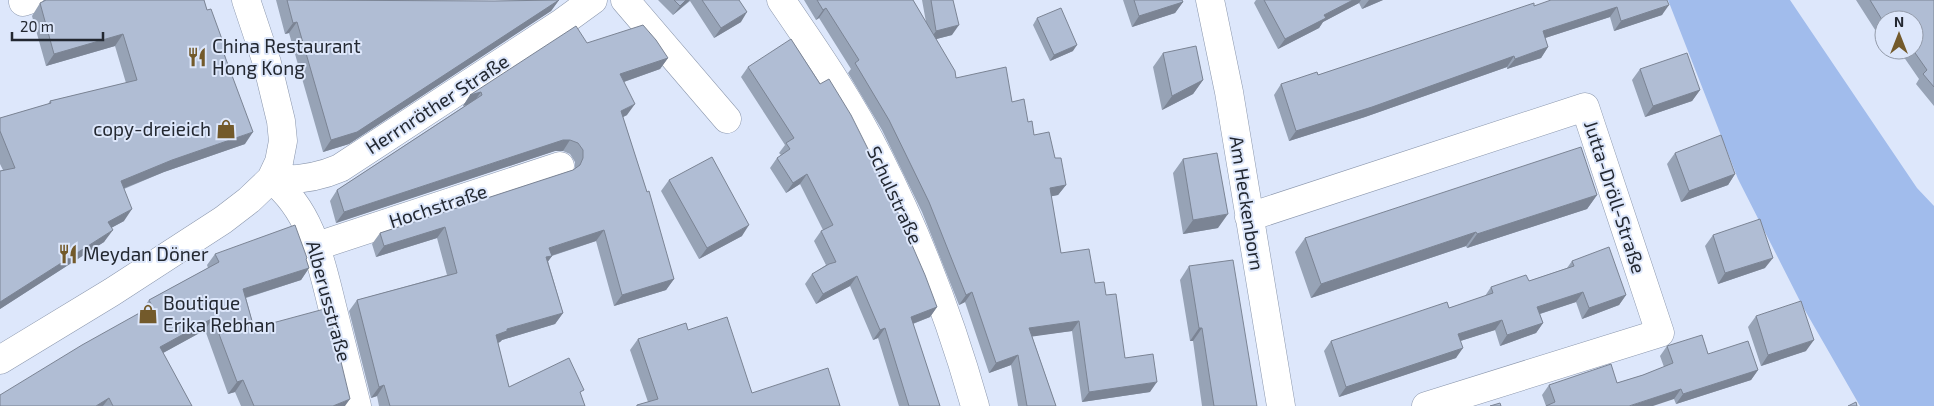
<svg xmlns="http://www.w3.org/2000/svg" width="1934" height="406" font-family="'Exo 2',sans-serif">
<style>
.green{fill:#a1bcec}
.lines{fill:none;stroke-linecap:round;stroke-linejoin:round}
.minor-casing{stroke:#8b97ad;stroke-width:29}
.minor{stroke:#fff;stroke-width:28}
.wall{fill:#97a3b6}
.shaded-wall{fill:#7b8494}
.building{fill:#b0bdd4;stroke:#7b8494}
.labels{text-anchor:middle;stroke-width:4;stroke-linejoin:round;paint-order:stroke}
.poi-label{font-size:19px;fill:#232831;stroke:#dde7fb;text-anchor:start}
.street-label{font-size:19px;fill:#232831;stroke:#dde7fb}
</style>
<rect width="100%" height="100%" fill="#dde7fb"/>
<path class="green" d="M 1668,0 L 1790,0 L 1917,188 L 1934,206 L 1934,406 L 1860,406 L 1803,307 L 1738,179 Z"/>
<g class="lines">
<defs>
<path id="minor" d="M 625,0 L 727,119
M 781,0 C 816,51 852,103 879,158 C 919,237 951,321 975,406
M 1210,0 L 1229,92 L 1281,406
M 23,2 L 29,0
M 271,179 C 296,181 317,178 340,168 L 560,24 L 593,0
M 271,179 C 312,211 321,262 333,310 C 341,342 349,374 357,406
M 1249,217 L 1585,107 L 1660,333 L 1426,406
M 317,246 L 560,166
M 0,360 L 112,292 L 223,220 L 249,200 L 271,179 L 279,162 L 283,141 L 281,121 L 267,63 L 246,0"/>
</defs>
<use href="#minor" class="minor-casing"/>
<use href="#minor" class="minor"/>
</g>
<path class="wall" d="M 44,0 L 204,0 L 207,10 L 227,53 L 225,55 L 245,144 L 164,172 L 124,189 L 124,221 L 111,228 L 104,242 L 0,309 L 0,171 L 3,170 L 0,164 L 0,118 L 48,104 L 50,101 L 126,83 L 115,46 L 46,66 L 32,16 L 40,3 L 44,1 Z
M 276,0 L 494,1 L 559,0 L 551,11 L 349,144 L 323,152 L 289,33 L 285,34 Z
M 658,0 L 739,0 L 741,22 L 714,38 L 690,1 L 673,15 Z
M 804,0 L 913,0 L 926,22 L 922,0 L 953,0 L 952,35 L 936,39 L 956,78 L 1012,102 L 1028,122 L 1034,135 L 1055,158 L 1066,185 L 1058,195 L 1051,196 L 1061,253 L 1095,283 L 1106,295 L 1125,358 L 1150,392 L 1082,402 L 1072,331 L 1032,336 L 1056,406 L 1018,406 L 1011,365 L 989,373 L 965,302 L 959,305 L 922,212 L 882,130 L 848,73 L 851,69 L 819,18 L 816,20 Z
M 1123,0 L 1182,0 L 1183,2 L 1175,13 L 1132,27 Z
M 1256,0 L 1383,0 L 1362,9 L 1359,3 L 1323,22 L 1319,28 L 1278,49 L 1254,3 Z
M 1667,0 L 1662,15 L 1614,31 L 1610,17 L 1545,38 L 1548,47 L 1541,58 L 1507,69 L 1507,67 L 1365,117 L 1289,141 L 1274,95 L 1281,84 L 1318,75 L 1534,6 Z
M 1856,0 L 1934,0 L 1934,106 L 1916,84 L 1919,79 L 1899,50 L 1914,50 L 1914,20 L 1884,20 L 1884,32 L 1879,36 Z
M 1037,18 L 1073,51 L 1050,61 L 1033,25 Z
M 587,43 L 668,58 L 660,69 L 624,82 L 627,115 L 623,117 L 674,279 L 666,290 L 614,306 L 596,241 L 552,256 L 548,261 L 563,313 L 555,324 L 502,340 L 500,342 L 498,343 L 509,387 L 581,395 L 585,406 L 379,406 L 377,396 L 371,398 L 349,311 L 357,300 L 447,275 L 437,238 L 376,257 L 372,244 L 380,233 L 573,170 L 575,168 L 575,162 L 570,154 L 563,151 L 555,151 L 336,223 L 330,201 L 337,190 L 466,105 L 463,106 L 470,95 Z
M 1163,53 L 1203,80 L 1193,94 L 1162,110 L 1153,67 Z
M 748,67 L 937,307 L 930,317 L 913,324 L 940,406 L 899,406 L 878,338 L 873,340 L 850,286 L 816,304 L 805,284 L 812,274 L 826,265 L 814,241 L 821,231 L 823,230 L 800,184 L 786,193 L 770,168 L 777,158 L 781,155 L 779,153 L 785,145 L 741,77 Z
M 1640,69 L 1700,90 L 1692,101 L 1645,117 L 1632,80 Z
M 1675,153 L 1735,174 L 1728,185 L 1681,202 L 1667,164 Z
M 1183,159 L 1218,228 L 1183,234 L 1173,173 Z
M 669,180 L 742,236 L 699,259 L 661,191 Z
M 1597,195 L 1587,209 L 1467,248 L 1466,246 L 1311,298 L 1295,252 L 1305,238 Z
M 1713,235 L 1765,268 L 1718,284 L 1705,246 Z
M 215,254 L 306,260 L 309,268 L 301,280 L 246,298 L 254,328 L 345,406 L 241,406 L 235,392 L 228,394 L 205,330 L 163,353 L 192,406 L 0,406 L 141,312 L 140,312 L 149,300 L 208,268 L 207,265 Z
M 1572,261 L 1626,295 L 1619,305 L 1582,319 L 1576,302 L 1540,314 L 1543,323 L 1536,333 L 1500,346 L 1495,330 L 1460,341 L 1456,358 L 1339,397 L 1324,351 L 1331,341 L 1449,308 L 1485,296 L 1491,287 L 1529,281 L 1567,268 Z
M 1189,266 L 1257,406 L 1202,406 L 1193,341 L 1190,341 L 1180,280 Z
M 1756,316 L 1806,351 L 1761,366 L 1748,327 Z
M 688,330 L 752,393 L 840,406 L 636,406 L 637,405 L 648,402 L 630,350 L 638,339 Z
M 1667,346 L 1708,354 L 1758,370 L 1751,380 L 1676,404 L 1674,399 L 1546,406 L 1542,395 L 1549,385 L 1617,383 L 1643,375 L 1664,367 L 1660,356 Z"/>
<path class="shaded-wall" d="M 553,0 L 559,0 L 551,11 L 349,144 L 323,152 L 331,140 Z
M 686,0 L 690,0 L 673,15 L 680,6 Z
M 1353,0 L 1361,0 L 1359,3 L 1323,22 L 1319,28 L 1278,49 L 1285,39 L 1324,15 Z
M 1369,0 L 1383,0 L 1362,9 Z
M 1183,2 L 1175,13 L 1132,27 L 1139,16 Z
M 1669,5 L 1662,15 L 1614,31 L 1621,21 Z
M 1617,7 L 1610,17 L 1536,41 L 1543,31 Z
M 826,8 L 819,18 L 816,20 L 823,10 Z
M 747,12 L 741,22 L 714,38 L 721,28 Z
M 297,22 L 289,33 L 285,34 L 293,23 Z
M 959,25 L 952,35 L 929,41 L 936,31 Z
M 1884,28 L 1884,32 L 1879,36 Z
M 123,34 L 115,46 L 46,66 L 54,54 Z
M 1077,45 L 1073,51 L 1050,61 L 1054,55 Z
M 1548,47 L 1541,58 L 1507,69 L 1515,59 Z
M 1514,56 L 1507,67 L 1365,117 L 1289,141 L 1296,131 Z
M 668,58 L 660,69 L 612,86 L 620,74 Z
M 1203,80 L 1193,94 L 1162,110 L 1172,96 Z
M 1700,90 L 1692,101 L 1645,117 L 1653,106 Z
M 481,92 L 473,103 L 463,106 L 470,95 Z
M 635,104 L 627,115 L 613,122 L 621,111 Z
M 253,132 L 245,144 L 164,172 L 112,193 L 121,181 L 172,160 Z
M 563,140 L 570,140 L 563,151 L 555,151 L 336,223 L 344,212 Z
M 807,174 L 800,184 L 786,193 L 793,183 Z
M 1735,174 L 1728,185 L 1681,202 L 1689,191 Z
M 1066,185 L 1058,195 L 1043,198 L 1050,188 Z
M 1597,195 L 1587,209 L 1467,248 L 1477,234 Z
M 132,209 L 124,221 L 100,234 L 108,222 Z
M 1228,214 L 1218,228 L 1183,234 L 1193,220 Z
M 749,225 L 742,236 L 699,259 L 707,248 Z
M 445,227 L 437,238 L 376,257 L 384,246 Z
M 113,230 L 104,242 L 0,309 L 0,302 Z
M 604,230 L 596,241 L 541,259 L 549,248 Z
M 1476,232 L 1466,246 L 1311,298 L 1321,284 Z
M 552,256 L 544,267 L 546,257 Z
M 1773,258 L 1765,268 L 1718,284 L 1725,273 Z
M 309,268 L 301,280 L 235,301 L 243,289 Z
M 857,276 L 850,286 L 816,304 L 823,294 Z
M 674,279 L 666,290 L 614,306 L 622,295 Z
M 972,292 L 965,302 L 959,305 L 966,295 Z
M 1583,292 L 1576,302 L 1530,317 L 1537,307 Z
M 1626,295 L 1619,305 L 1582,319 L 1589,308 Z
M 937,307 L 930,317 L 904,327 L 911,317 Z
M 563,313 L 555,324 L 502,340 L 500,342 L 488,346 L 496,335 L 507,329 Z
M 213,318 L 205,330 L 152,359 L 160,347 Z
M 1502,320 L 1495,330 L 1451,344 L 1458,334 Z
M 1079,321 L 1072,331 L 1022,338 L 1029,328 Z
M 1543,323 L 1536,333 L 1500,346 L 1507,335 Z
M 885,328 L 878,338 L 873,340 L 880,330 Z
M 1199,328 L 1202,328 L 1193,341 L 1190,341 Z
M 1814,340 L 1806,351 L 1761,366 L 1768,355 Z
M 1463,348 L 1456,358 L 1339,397 L 1346,387 Z
M 1018,355 L 1011,365 L 989,373 L 996,363 Z
M 1758,370 L 1751,380 L 1676,404 L 1683,394 Z
M 243,380 L 235,392 L 228,394 L 237,382 Z
M 1157,382 L 1150,392 L 1082,402 L 1089,392 Z
M 384,385 L 377,396 L 371,398 L 379,387 Z
M 1681,389 L 1674,399 L 1653,406 L 1629,406 Z
M 109,398 L 103,406 L 96,406 Z
M 350,399 L 345,406 L 333,406 Z"/>
<path class="building" d="M 46,0 L 204,0 L 207,10 L 211,9 L 227,53 L 224,54 L 253,132 L 172,160 L 121,181 L 132,209 L 108,222 L 113,230 L 0,302 L 0,171 L 15,168 L 0,131 L 0,118 L 51,103 L 50,101 L 137,80 L 123,34 L 54,54 L 40,3 Z
M 287,0 L 494,1 L 559,0 L 357,132 L 331,140 L 297,22 L 293,23 Z
M 674,0 L 686,0 L 680,6 Z
M 702,0 L 739,0 L 747,12 L 721,28 Z
M 817,0 L 913,0 L 955,71 L 956,78 L 1006,67 L 1012,102 L 1024,99 L 1028,122 L 1032,121 L 1034,135 L 1049,132 L 1055,158 L 1061,158 L 1066,185 L 1050,188 L 1061,253 L 1089,249 L 1095,283 L 1104,282 L 1106,295 L 1116,294 L 1125,358 L 1153,354 L 1157,382 L 1089,392 L 1079,321 L 1029,328 L 1056,406 L 1027,406 L 1018,355 L 996,363 L 972,292 L 966,295 L 929,202 L 889,120 L 855,63 L 859,60 L 826,8 L 823,10 Z
M 931,0 L 953,0 L 959,25 L 936,31 Z
M 1134,0 L 1182,0 L 1183,2 L 1139,16 Z
M 1264,0 L 1353,0 L 1324,15 L 1326,18 L 1285,39 Z
M 1551,0 L 1667,0 L 1669,5 L 1621,21 L 1617,7 L 1543,31 L 1548,47 L 1515,59 L 1514,56 L 1372,107 L 1296,131 L 1281,84 L 1317,72 L 1318,75 L 1534,3 L 1534,6 Z
M 1870,0 L 1934,0 L 1934,87 L 1923,74 L 1927,70 L 1913,50 L 1914,20 L 1884,20 L 1884,23 Z
M 1061,8 L 1077,45 L 1054,55 L 1037,18 Z
M 643,25 L 656,40 L 668,58 L 620,74 L 635,104 L 621,111 L 647,192 L 649,191 L 674,279 L 622,295 L 604,230 L 549,248 L 552,256 L 546,257 L 563,313 L 507,329 L 507,331 L 496,335 L 509,387 L 569,358 L 584,390 L 580,392 L 585,406 L 390,406 L 384,385 L 379,387 L 357,300 L 457,273 L 445,227 L 384,246 L 380,233 L 573,170 L 580,165 L 583,158 L 583,150 L 578,143 L 570,140 L 563,140 L 344,212 L 337,190 L 482,95 L 481,92 L 470,95 L 576,26 L 587,43 Z
M 791,39 L 820,84 L 829,79 L 851,115 L 886,185 L 925,275 L 937,307 L 911,317 L 940,406 L 909,406 L 885,328 L 880,330 L 857,276 L 823,294 L 812,274 L 829,264 L 836,262 L 821,231 L 833,225 L 807,174 L 793,183 L 777,158 L 790,149 L 786,143 L 794,138 L 748,67 Z
M 1196,46 L 1203,80 L 1172,96 L 1163,53 Z
M 1687,53 L 1700,90 L 1653,106 L 1640,69 Z
M 1721,135 L 1735,174 L 1689,191 L 1675,153 Z
M 1581,147 L 1597,195 L 1477,234 L 1476,232 L 1321,284 L 1305,238 Z
M 1217,153 L 1228,214 L 1193,220 L 1183,159 Z
M 712,157 L 749,225 L 707,248 L 669,180 Z
M 1760,219 L 1773,258 L 1725,273 L 1713,235 Z
M 295,225 L 307,258 L 306,259 L 309,268 L 243,289 L 254,328 L 328,308 L 350,399 L 333,406 L 254,406 L 243,380 L 237,382 L 213,318 L 160,347 L 192,406 L 113,406 L 109,398 L 96,406 L 0,406 L 0,395 L 82,345 L 152,306 L 149,300 L 219,262 L 215,254 Z
M 1609,247 L 1626,295 L 1589,308 L 1583,292 L 1537,307 L 1543,323 L 1507,335 L 1502,320 L 1458,334 L 1463,348 L 1346,387 L 1331,341 L 1447,302 L 1449,308 L 1493,293 L 1491,287 L 1526,275 L 1529,281 L 1574,266 L 1572,261 Z
M 1233,260 L 1257,406 L 1214,406 L 1202,328 L 1199,328 L 1189,266 Z
M 1801,301 L 1814,340 L 1768,355 L 1756,316 Z
M 727,317 L 752,393 L 828,368 L 840,406 L 637,406 L 637,405 L 658,399 L 638,339 L 686,323 L 688,330 Z
M 1702,335 L 1708,354 L 1748,341 L 1758,370 L 1683,394 L 1681,389 L 1629,406 L 1546,406 L 1555,402 L 1549,385 L 1611,364 L 1617,383 L 1643,375 L 1673,363 L 1667,346 Z
M 1856,402 L 1857,406 L 1848,406 Z
M 1500,403 L 1501,406 L 1490,406 Z"/>
<defs>
<symbol id="restaurant-bare" viewBox="-9 -9 18 18"><path d="M-5-6h1v4h1v-4h1v4h1v-4h1v5L-1.5 .5V6h-2V.5L-5-1ZM5-6V6H3V1.5H1.5Q1.5-4 5-6Z" fill="#735a2b" stroke="#dde7fb" stroke-width="2.5" paint-order="stroke"/></symbol>
<symbol id="shop-bare" viewBox="-9 -9 18 18"><path d="M-5-2.5h2.3a2.7 3.5 0 0 1 5.4 0H5L5.5 6h-11ZM-1.5-2.5h3a1.5 2.3 0 0 0-3 0Z" fill="#735a2b" stroke="#dde7fb" stroke-width="2.5" paint-order="stroke"/></symbol>
</defs>
<g fill-rule="evenodd">
<use href="#restaurant-bare" x="183" y="43" width="28" height="28"/>
<use href="#shop-bare" x="212" y="115" width="28" height="28"/>
<use href="#restaurant-bare" x="54" y="240" width="28" height="28"/>
<use href="#shop-bare" x="134" y="300" width="28" height="28"/>
</g>
<g class="labels">
<g class="poi-label">
<text x="212" y="53">China Restaurant<tspan x="212" dy="22">Hong Kong</tspan></text>
<text x="211" y="136" text-anchor="end">copy-dreieich</text>
<text x="83" y="261">Meydan Döner</text>
<text x="163" y="310">Boutique<tspan x="163" dy="22">Erika Rebhan</tspan></text>
</g>
<g class="street-label">
<text transform="translate(437 104) rotate(-33)" y="7">Herrnröther Straße</text>
<text transform="translate(895 195) rotate(65)" y="7">Schulstraße</text>
<text transform="translate(1615 197) rotate(72)" y="7">Jutta-Dröll-Straße</text>
<text transform="translate(1247 203) rotate(81)" y="7">Am Heckenborn</text>
<text transform="translate(438 206) rotate(-18)" y="7">Hochstraße</text>
<text transform="translate(329 301) rotate(75)" y="7">Alberusstraße</text>
</g>
</g>
<g transform="translate(1899 35)"><circle r="24" fill="#dde7fb" stroke="#939baa"/>
<path d="M0-4L9 19L0 12L-9 19Z" fill="#735a2b"/>
<text y="-8" font-size="14" font-weight="bold" text-anchor="middle" fill="#232831">N</text>
</g>
<path d="M12 32v8h91v-8" fill="none" stroke="#232831" stroke-width="2.5"/>
<text x="20" y="32" font-size="15" fill="#232831" stroke="#dde7fb" stroke-width="4" paint-order="stroke">20 m</text>
</svg>
